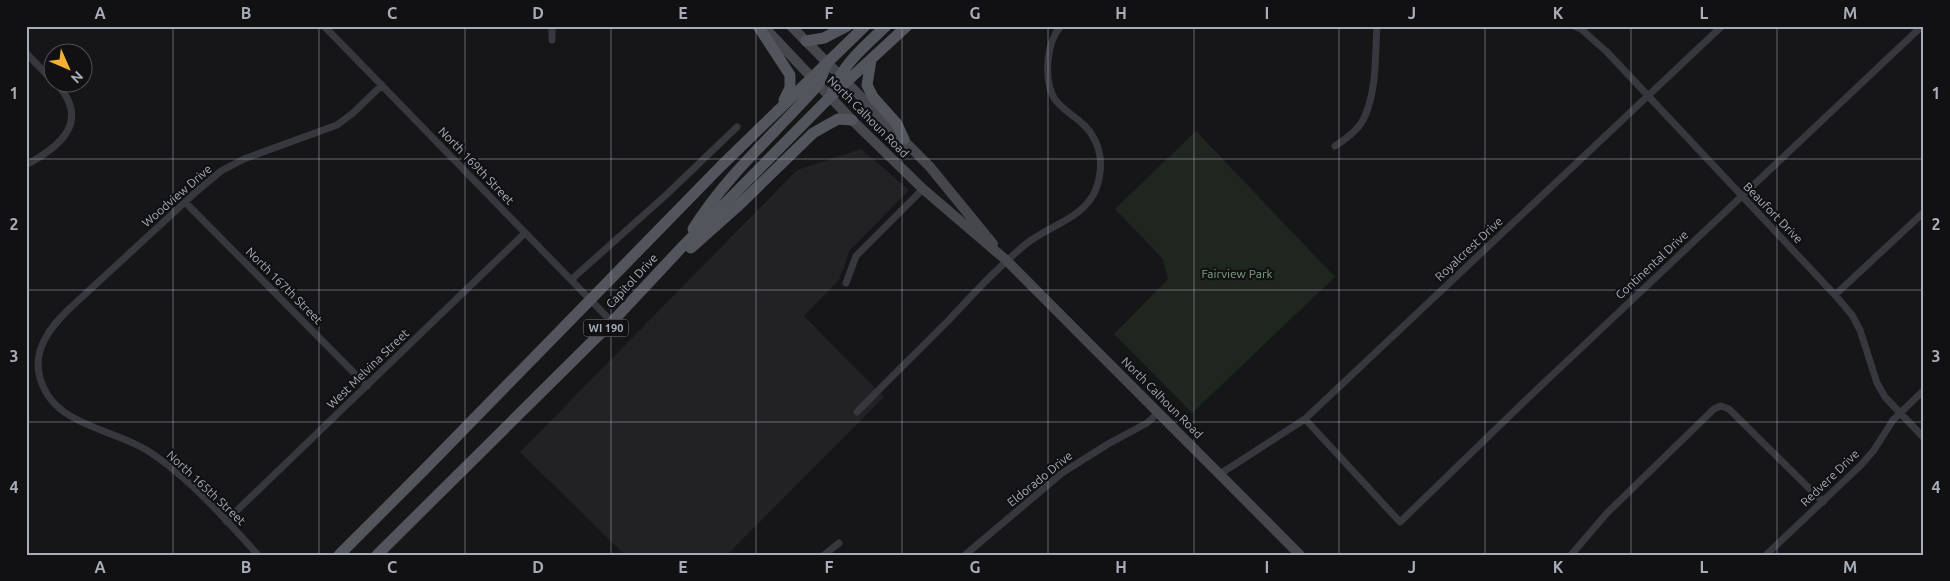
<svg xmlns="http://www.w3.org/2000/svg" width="1950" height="581" font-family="Ubuntu,sans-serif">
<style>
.built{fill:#222225}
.green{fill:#1e261f}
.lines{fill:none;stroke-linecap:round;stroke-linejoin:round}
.street{stroke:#37383d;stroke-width:7}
.secondary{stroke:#45474d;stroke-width:10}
.primary{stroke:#53555c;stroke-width:11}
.grid{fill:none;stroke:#a8adb8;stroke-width:1;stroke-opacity:0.55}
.labels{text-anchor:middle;stroke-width:4.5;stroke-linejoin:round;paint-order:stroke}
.shield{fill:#111113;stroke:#7b7e86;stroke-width:1}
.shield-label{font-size:11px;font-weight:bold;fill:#a8adb8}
.street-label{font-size:12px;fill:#a8adb8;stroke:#111113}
.park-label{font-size:12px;fill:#7fa381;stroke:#111113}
.neatline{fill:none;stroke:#a8adb8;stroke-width:2}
.grid-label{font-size:16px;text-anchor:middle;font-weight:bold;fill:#a8adb8}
</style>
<rect width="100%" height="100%" fill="#161618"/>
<path class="built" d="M 861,149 L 909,190 L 850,250 L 839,280 L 804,316 L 884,397 L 727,555 L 625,555 L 520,452 L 797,170 Z"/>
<path class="green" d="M 1196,131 L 1335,277 L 1192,413 L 1114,334 L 1168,279 L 1163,259 L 1115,209 Z"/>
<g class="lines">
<path class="street" d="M 324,26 L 612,322
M 1574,26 L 1581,29 L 1607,52 L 1835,295 L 1852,315 L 1860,330 L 1877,383 L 1885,397 L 1924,438
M 552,40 L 552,26
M 26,53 L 52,80
M 1335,146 C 1346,139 1360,129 1365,116 C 1377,88 1375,55 1377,26
M 26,165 C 63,145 91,120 55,82
M 185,202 L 367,386
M 572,279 L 666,195 L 737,127
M 846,283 L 856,256 L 923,189
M 1835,295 L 1924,212
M 857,412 C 887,381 918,351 948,321 C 973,294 998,267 1026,244 C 1049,225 1084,219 1096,189 C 1104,167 1102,144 1085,126 C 1075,116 1062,110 1054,98 C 1048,87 1047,73 1048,61 C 1049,48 1052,36 1061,26
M 1305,419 L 1400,522 L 1528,398 L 1922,26
M 1220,474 L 1305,419 L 1722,26
M 226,521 L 525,233
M 258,555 C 227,521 195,484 157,457 C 132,438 101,433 74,418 C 45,403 28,370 45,339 C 51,327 60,318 69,309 L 197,191 L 221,171 L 244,159 L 337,125 L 353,113 L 382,85
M 824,555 L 839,543
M 965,555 L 1062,473 L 1108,444 L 1147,423 L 1159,412
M 1571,555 L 1607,513 L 1714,409 L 1721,406 L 1729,409 L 1823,502
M 1766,555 L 1861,465 L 1874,450 L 1893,420 L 1924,390"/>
<path class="secondary" d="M 763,26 L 852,120 L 923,189 L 1006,260 L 1300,555
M 791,26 L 930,167 L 993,244"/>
<path class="primary" d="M 758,26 L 790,75 L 790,88 L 784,100
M 806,41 L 824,38 L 847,26
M 871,60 L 867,85 L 873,97 L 897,124 L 904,139
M 831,96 C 840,66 864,47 886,26
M 693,229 C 727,174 776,133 818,85 L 826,66
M 691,248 L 737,207 L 813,133 L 838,119 L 852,120
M 339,555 L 423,471 L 721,166 L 865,26
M 377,555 L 612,322 L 683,246 L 830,97 L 907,26"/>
</g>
<path class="grid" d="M 173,26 L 173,555M 319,26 L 319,555M 465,26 L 465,555M 611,26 L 611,555M 756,26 L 756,555M 902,26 L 902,555M 1048,26 L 1048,555M 1194,26 L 1194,555M 1339,26 L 1339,555M 1485,26 L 1485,555M 1631,26 L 1631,555M 1777,26 L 1777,555M 26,159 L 1924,159M 26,290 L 1924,290M 26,422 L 1924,422"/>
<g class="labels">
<rect class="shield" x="583.5" y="319.5" width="45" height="17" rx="4"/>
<g class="shield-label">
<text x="606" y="332">WI 190</text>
</g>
<g class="street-label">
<text transform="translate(868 117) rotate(45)" y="4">North Calhoun Road</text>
<text transform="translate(476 166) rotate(46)" y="4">North 169th Street</text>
<text transform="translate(177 196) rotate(-41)" y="4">Woodview Drive</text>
<text transform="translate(1773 213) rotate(46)" y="4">Beaufort Drive</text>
<text transform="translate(1469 249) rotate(-43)" y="4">Royalcrest Drive</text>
<text transform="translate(1652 265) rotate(-43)" y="4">Continental Drive</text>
<text transform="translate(632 281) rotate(-47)" y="4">Capitol Drive</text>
<text transform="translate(284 286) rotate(45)" y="4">North 167th Street</text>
<text transform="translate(368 369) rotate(-44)" y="4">West Melvina Street</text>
<text transform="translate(1162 398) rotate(45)" y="4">North Calhoun Road</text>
<text transform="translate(1830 478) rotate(-44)" y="4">Redvere Drive</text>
<text transform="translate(1040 479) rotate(-39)" y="4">Eldorado Drive</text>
<text transform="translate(206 488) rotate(43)" y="4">North 165th Street</text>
</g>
<g class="park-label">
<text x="1237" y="278">Fairview Park</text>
</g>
</g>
<rect width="1950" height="581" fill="none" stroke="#111113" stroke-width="55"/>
<g transform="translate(68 68) rotate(135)"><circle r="24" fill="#111113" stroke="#4d4f55"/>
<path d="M0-4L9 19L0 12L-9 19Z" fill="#f2b134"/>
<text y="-8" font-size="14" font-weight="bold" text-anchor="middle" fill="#a8adb8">N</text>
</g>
<rect x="28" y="28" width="1894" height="526" class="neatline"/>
<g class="grid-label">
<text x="100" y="19">A</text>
<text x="246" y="19">B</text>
<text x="392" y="19">C</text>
<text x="538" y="19">D</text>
<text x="683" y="19">E</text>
<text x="829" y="19">F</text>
<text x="975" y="19">G</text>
<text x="1121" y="19">H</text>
<text x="1267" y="19">I</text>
<text x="1412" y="19">J</text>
<text x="1558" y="19">K</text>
<text x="1704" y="19">L</text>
<text x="1850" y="19">M</text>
<text x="14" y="99">1</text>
<text x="1936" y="99">1</text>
<text x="14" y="230">2</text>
<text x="1936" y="230">2</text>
<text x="14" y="362">3</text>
<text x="1936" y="362">3</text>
<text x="14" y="493">4</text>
<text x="1936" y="493">4</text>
<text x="100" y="573">A</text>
<text x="246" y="573">B</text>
<text x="392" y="573">C</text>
<text x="538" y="573">D</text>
<text x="683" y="573">E</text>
<text x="829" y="573">F</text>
<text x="975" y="573">G</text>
<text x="1121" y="573">H</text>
<text x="1267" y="573">I</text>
<text x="1412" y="573">J</text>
<text x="1558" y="573">K</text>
<text x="1704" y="573">L</text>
<text x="1850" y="573">M</text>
</g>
</svg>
